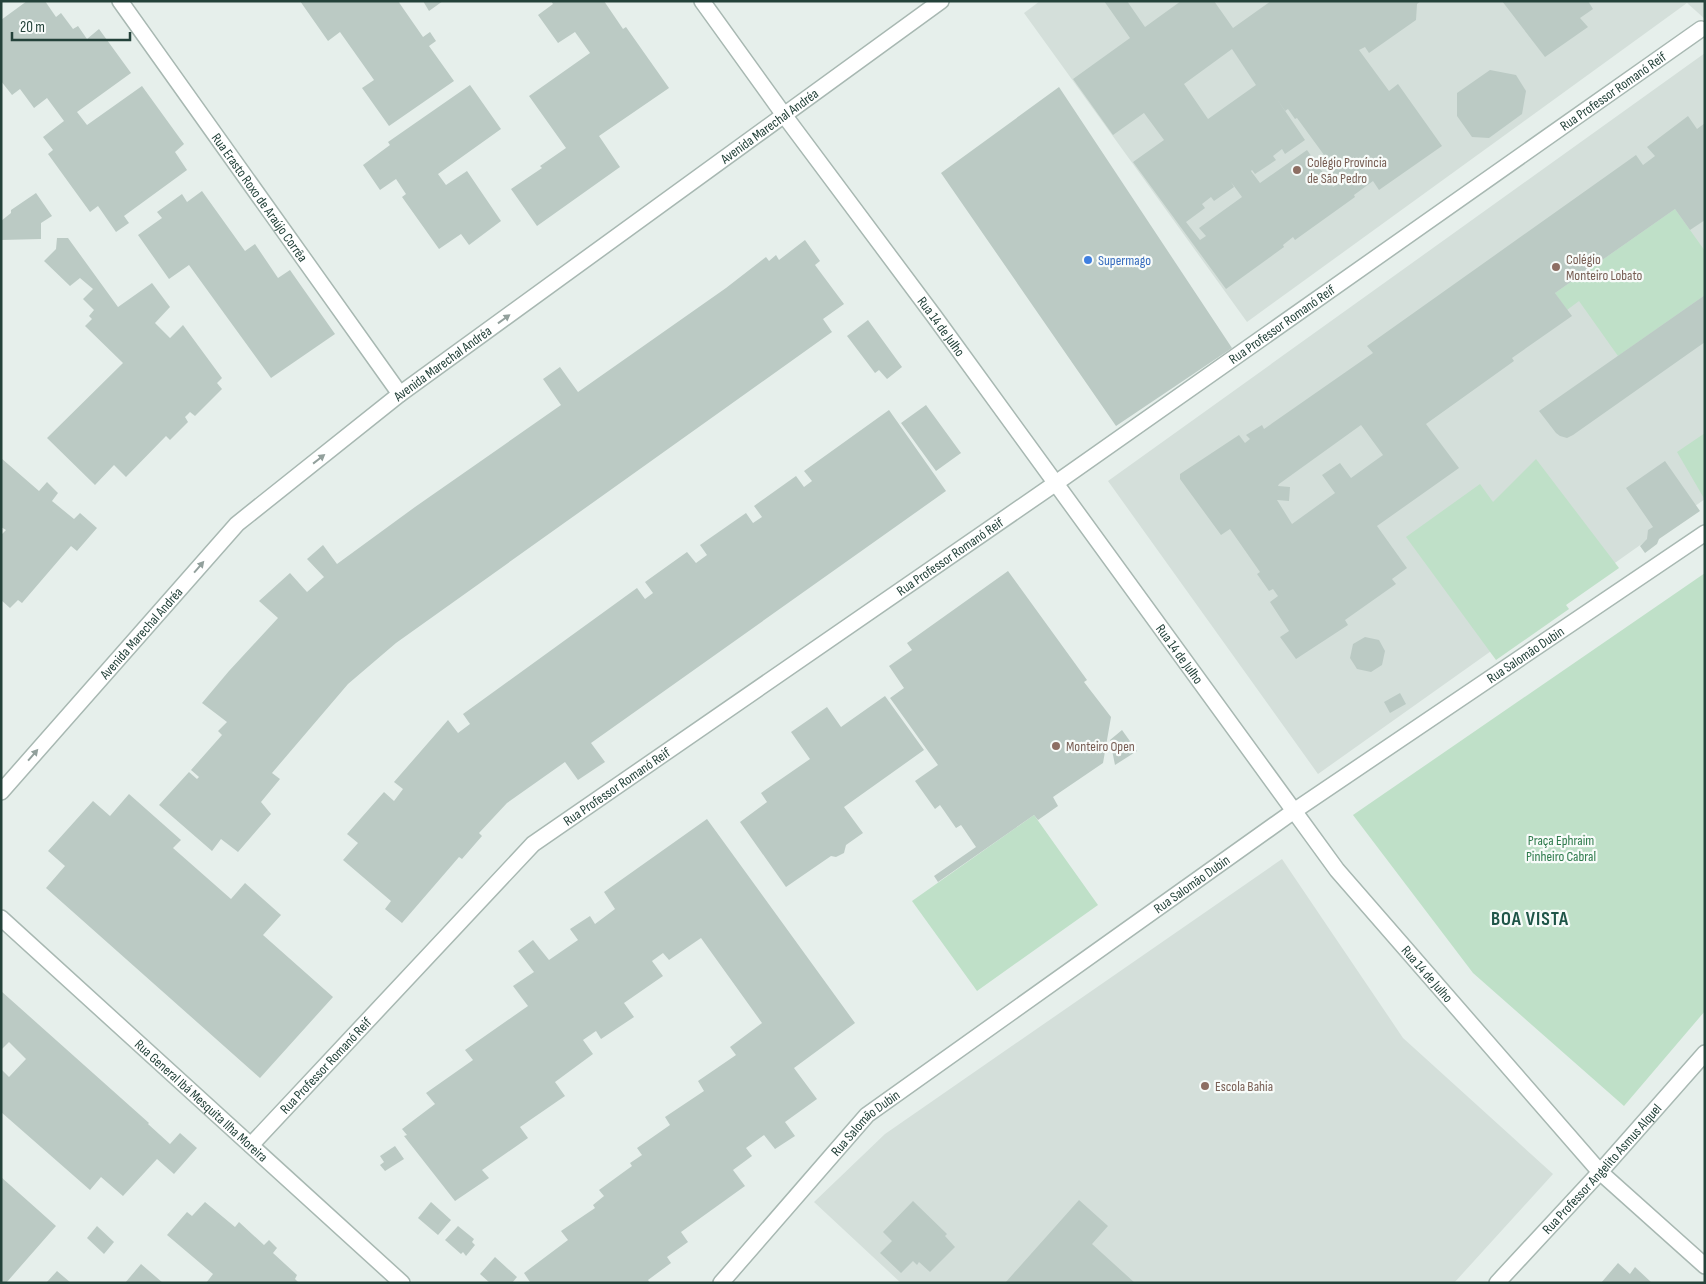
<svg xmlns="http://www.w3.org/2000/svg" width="1706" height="1284" font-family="'Sofia Sans Condensed',sans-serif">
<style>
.built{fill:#d4dfda}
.green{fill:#bfe0c8}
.building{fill:#bbcac4;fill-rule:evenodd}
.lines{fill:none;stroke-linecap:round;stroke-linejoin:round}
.minor-casing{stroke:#a8b8b2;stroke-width:18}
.tertiary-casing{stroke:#a8b8b2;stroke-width:18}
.minor{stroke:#fff;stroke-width:15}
.tertiary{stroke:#fff;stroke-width:15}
.oneway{fill:#92a09c}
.education-dot{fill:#8d6e63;stroke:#f7fbf9;stroke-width:2}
.shop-dot{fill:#3f7fe0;stroke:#f7fbf9;stroke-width:2}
.labels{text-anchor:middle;stroke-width:4.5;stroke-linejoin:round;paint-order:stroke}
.street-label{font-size:14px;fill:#24423a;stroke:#f7fbf9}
.education-label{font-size:14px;fill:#785e54;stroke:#f7fbf9;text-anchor:start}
.shop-label{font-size:14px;fill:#366cbe;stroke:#f7fbf9;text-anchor:start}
.park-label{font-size:14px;fill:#2d7a4b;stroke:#f7fbf9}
.district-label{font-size:19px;font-weight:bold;letter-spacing:1px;fill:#1f5548;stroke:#f7fbf9}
</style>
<rect width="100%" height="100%" fill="#e6efeb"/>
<path class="built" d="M 1040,1 L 1705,1 L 1705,19 L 1687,3 L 1247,322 L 1024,13 Z
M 1705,53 L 1705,499 L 1318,774 L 1108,481 Z
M 1282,859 L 1403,1038 L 1553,1174 L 1454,1283 L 901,1283 L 814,1202 L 885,1134 Z"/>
<path class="green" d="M 1675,209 L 1705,251 L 1705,295 L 1618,356 L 1579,301 L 1567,310 L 1555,293 Z
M 1705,433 L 1705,500 L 1677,452 Z
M 1536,459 L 1619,568 L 1566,605 L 1569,609 L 1496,660 L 1406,537 L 1480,484 L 1493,502 Z
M 1705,573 L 1705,1011 L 1624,1106 L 1473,973 L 1353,815 Z
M 1034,815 L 1098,905 L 977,991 L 912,901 Z"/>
<path class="building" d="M 27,1 L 45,1 L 56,17 L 61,13 L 73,29 L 78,26 L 87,39 L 99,29 L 131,73 L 77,112 L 87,125 L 142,86 L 184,144 L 175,152 L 187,170 L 124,216 L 129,223 L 116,232 L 98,206 L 90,212 L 48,154 L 53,150 L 43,137 L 64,121 L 47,98 L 34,108 L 20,89 L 12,95 L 1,81 L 1,20 Z
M 300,1 L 398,1 L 423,37 L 430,32 L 436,41 L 429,46 L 454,81 L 389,126 L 362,88 L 374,80 L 340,32 L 328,41 Z
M 423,1 L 443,1 L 429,11 Z
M 551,1 L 604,1 L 623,29 L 626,27 L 669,88 L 599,136 L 620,167 L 537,226 L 511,189 L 542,168 L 540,166 L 566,148 L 529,96 L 590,53 L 575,32 L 558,43 L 538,15 L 553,4 Z
M 1104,1 L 1127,1 L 1145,27 L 1181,1 L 1214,1 L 1233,28 L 1271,1 L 1421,1 L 1417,4 L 1416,20 L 1369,53 L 1365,47 L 1359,50 L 1389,91 L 1398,84 L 1442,146 L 1379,190 L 1373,181 L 1354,195 L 1355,197 L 1295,240 L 1293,237 L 1283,245 L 1284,247 L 1226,289 L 1133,162 L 1164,140 L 1144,113 L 1113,135 L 1073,79 L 1130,38 ZM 1232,49 L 1256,85 L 1208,119 L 1184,84 ZM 1277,99 L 1285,111 L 1288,109 L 1295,119 L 1297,118 L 1327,159 L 1324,160 L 1339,182 L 1342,181 L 1333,187 L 1307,150 L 1260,183 L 1251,171 L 1252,170 L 1255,174 L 1276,160 L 1273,156 L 1282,149 L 1285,154 L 1305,140 ZM 1231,182 L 1242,197 L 1199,228 L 1206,236 L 1200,240 L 1186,222 L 1205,208 L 1202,204 L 1211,197 L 1214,201 L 1234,187 Z
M 1502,1 L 1588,1 L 1593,9 L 1580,18 L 1588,27 L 1545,57 Z
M 1490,70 L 1516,75 L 1526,91 L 1522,114 L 1489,138 L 1472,137 L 1457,116 L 1457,93 Z
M 470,85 L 501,129 L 438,174 L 446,185 L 467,171 L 501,221 L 469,245 L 461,234 L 439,249 L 402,197 L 406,194 L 396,179 L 380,190 L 363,165 L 390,145 L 388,142 Z
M 1059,87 L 1232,348 L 1116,426 L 941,173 Z
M 1688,116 L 1697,129 L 1705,123 L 1705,220 L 1690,230 L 1675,209 L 1555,293 L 1572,316 L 1512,358 L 1514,361 L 1426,424 L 1459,468 L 1377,526 L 1407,568 L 1392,579 L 1396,584 L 1345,620 L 1348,625 L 1296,659 L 1280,637 L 1289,631 L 1270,602 L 1278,596 L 1273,589 L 1269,591 L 1257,574 L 1260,572 L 1230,529 L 1221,535 L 1180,479 L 1180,474 L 1239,435 L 1245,443 L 1250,439 L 1246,435 L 1262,425 L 1264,429 L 1373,353 L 1367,346 L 1636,155 L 1643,165 L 1655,156 L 1647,147 ZM 1361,425 L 1383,455 L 1351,478 L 1340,463 L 1322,475 L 1335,493 L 1292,524 L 1277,500 L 1289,501 L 1290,487 L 1278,486 L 1279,484 Z
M 202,191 L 245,251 L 255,244 L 278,278 L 290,270 L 335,334 L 271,378 L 189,265 L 169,279 L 138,235 L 162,218 L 157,212 L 182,194 L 187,202 Z
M 36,193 L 52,216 L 41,223 L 41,239 L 1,240 L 1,221 L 11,213 L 11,210 Z
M 57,238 L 68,238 L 118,307 L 152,283 L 170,307 L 155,323 L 170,338 L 183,325 L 222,378 L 217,383 L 222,389 L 195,416 L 190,412 L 185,417 L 188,422 L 170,440 L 166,436 L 126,477 L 114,465 L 95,485 L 47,438 L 123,363 L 85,326 L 92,319 L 89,316 L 94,310 L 83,299 L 93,289 L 80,278 L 70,286 L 44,261 L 56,249 Z
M 805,240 L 820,261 L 815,265 L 844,304 L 823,319 L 832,332 L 396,643 L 348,684 L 272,773 L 280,779 L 261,802 L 271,814 L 238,852 L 221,839 L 212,851 L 159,805 L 189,772 L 197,779 L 199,777 L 191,770 L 222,735 L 218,731 L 227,722 L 202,703 L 229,671 L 278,618 L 259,601 L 290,573 L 307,592 L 324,577 L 307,559 L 323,545 L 337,564 L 415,507 L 561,405 L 543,379 L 560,367 L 578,392 L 726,288 L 766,257 L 769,261 L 776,255 L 779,260 Z
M 1705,295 L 1705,342 L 1573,435 L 1567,438 L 1560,436 L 1556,433 L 1539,411 Z
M 868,320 L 902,367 L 887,379 L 879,370 L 875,373 L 847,336 Z
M 926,405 L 961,453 L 936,471 L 901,423 Z
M 889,410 L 946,491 L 591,743 L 605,762 L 578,780 L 565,762 L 507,803 L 479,833 L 482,836 L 462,859 L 459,857 L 402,923 L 385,909 L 391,901 L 343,860 L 358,843 L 347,834 L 384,792 L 394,801 L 403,789 L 394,782 L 448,720 L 458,733 L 470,724 L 463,714 L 637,588 L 645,599 L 653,593 L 645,582 L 687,552 L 696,563 L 707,555 L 700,545 L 746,513 L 753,523 L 762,517 L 754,506 L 796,476 L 804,487 L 812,481 L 804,471 Z
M 1,458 L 39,491 L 47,482 L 58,493 L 52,501 L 74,519 L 80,513 L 97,528 L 77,551 L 71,546 L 22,603 L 18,600 L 10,608 L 1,600 L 1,535 L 6,530 L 1,527 Z
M 1665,461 L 1700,511 L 1659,539 L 1657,544 L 1645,553 L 1640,546 L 1647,539 L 1648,530 L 1653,527 L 1626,488 Z
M 1008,571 L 1087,680 L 1084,682 L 1111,717 L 1103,763 L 1053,797 L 1058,806 L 1038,820 L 1034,815 L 938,882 L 934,876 L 976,847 L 961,825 L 956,828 L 940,805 L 935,809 L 915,781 L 938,765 L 890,698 L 904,688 L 889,666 L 912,650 L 907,643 Z
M 1365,637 L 1379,640 L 1385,651 L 1382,665 L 1371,672 L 1357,669 L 1350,658 L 1353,644 Z
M 1400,693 L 1406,704 L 1390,713 L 1384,702 Z
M 885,696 L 924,750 L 844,807 L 863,833 L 846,845 L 844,853 L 836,857 L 831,856 L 786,887 L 740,822 L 767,802 L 761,793 L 810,759 L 791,732 L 827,707 L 841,727 Z
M 1122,730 L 1137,751 L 1115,765 L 1110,740 Z
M 129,794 L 181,840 L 173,848 L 231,899 L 245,883 L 281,915 L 263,935 L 333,997 L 260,1078 L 46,888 L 65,866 L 48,851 L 93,801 L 110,816 Z
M 707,819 L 855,1023 L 794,1068 L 817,1099 L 785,1122 L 795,1136 L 775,1149 L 764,1135 L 746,1148 L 752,1156 L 733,1170 L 745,1186 L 681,1232 L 688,1242 L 667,1257 L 671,1263 L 648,1280 L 650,1283 L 528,1283 L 530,1282 L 524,1273 L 568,1240 L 561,1231 L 595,1208 L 593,1205 L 604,1196 L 599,1190 L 632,1166 L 630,1163 L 642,1155 L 637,1148 L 670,1125 L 665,1117 L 704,1091 L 698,1081 L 736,1055 L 730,1047 L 762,1023 L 701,938 L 669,960 L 663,953 L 652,961 L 663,976 L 624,1003 L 634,1017 L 601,1039 L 596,1031 L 583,1040 L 593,1054 L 555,1082 L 565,1096 L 520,1127 L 528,1138 L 482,1170 L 489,1178 L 455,1201 L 404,1136 L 407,1135 L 402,1129 L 435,1104 L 426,1093 L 473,1060 L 465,1050 L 528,1006 L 513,986 L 534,972 L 518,951 L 533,940 L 549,960 L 578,940 L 570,929 L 590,916 L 595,924 L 615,909 L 604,892 Z
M 1,991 L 149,1123 L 148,1124 L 170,1144 L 180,1133 L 197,1148 L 174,1174 L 157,1159 L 123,1196 L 101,1177 L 90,1190 L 1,1112 L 1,1069 L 9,1077 L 26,1059 L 9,1042 L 1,1050 Z
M 395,1146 L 404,1159 L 385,1171 L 380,1165 L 384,1162 L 380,1156 Z
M 1,1177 L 56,1226 L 6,1283 L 1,1283 Z
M 1079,1200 L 1108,1226 L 1092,1244 L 1135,1283 L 1005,1283 Z
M 913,1201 L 947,1234 L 945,1236 L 955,1247 L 930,1272 L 919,1262 L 917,1265 L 913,1261 L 901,1273 L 880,1253 L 892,1241 L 883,1232 Z
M 205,1202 L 235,1227 L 239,1222 L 264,1245 L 269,1240 L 277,1248 L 273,1253 L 297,1275 L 295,1279 L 299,1283 L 206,1283 L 213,1274 L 167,1235 L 187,1212 L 192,1216 Z
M 431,1202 L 451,1220 L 438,1235 L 418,1218 Z
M 97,1226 L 114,1242 L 104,1254 L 87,1238 Z
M 458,1226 L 474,1239 L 472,1242 L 475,1245 L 466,1256 L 463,1252 L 461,1254 L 445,1240 Z
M 495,1257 L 517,1277 L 512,1283 L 490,1283 L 480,1274 Z
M 1618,1263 L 1630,1274 L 1635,1267 L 1652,1283 L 1601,1283 Z
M 141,1264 L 163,1283 L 125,1283 Z
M 57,1271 L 71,1283 L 46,1283 Z"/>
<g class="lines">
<defs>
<g id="minor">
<path id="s1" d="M 120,1 L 400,394"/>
<path id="s2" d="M 702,1 L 784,115 L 934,316 L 1337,870 L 1600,1172 L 1705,1266"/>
<path id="s3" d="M 1,918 L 402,1283"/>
<path id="s4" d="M 251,1145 L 533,844 L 1056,483 L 1701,29"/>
<path id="s5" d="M 721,1283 L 867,1115 L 1294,811 L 1705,533"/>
<path id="s6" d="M 1497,1283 L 1600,1172 L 1705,1053"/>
</g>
<g id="tertiary">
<path id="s7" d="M 1,792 L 237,524 L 400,394 L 941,1"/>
</g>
</defs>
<use href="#minor" class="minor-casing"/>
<use href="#tertiary" class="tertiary-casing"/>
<use href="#minor" class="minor"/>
<use href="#tertiary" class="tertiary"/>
</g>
<defs><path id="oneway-solid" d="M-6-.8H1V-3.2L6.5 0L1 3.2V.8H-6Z" transform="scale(1.25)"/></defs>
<g class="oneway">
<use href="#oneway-solid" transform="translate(504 319) rotate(-36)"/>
<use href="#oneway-solid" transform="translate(319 459) rotate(-38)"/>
<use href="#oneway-solid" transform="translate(199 567) rotate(-49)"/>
<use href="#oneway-solid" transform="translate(33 755) rotate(-49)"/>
</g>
<g class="education-dot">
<circle cx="1297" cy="170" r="5"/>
<circle cx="1556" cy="267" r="5"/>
<circle cx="1056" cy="746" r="5"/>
<circle cx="1205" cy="1086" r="5"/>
</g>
<circle class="shop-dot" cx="1088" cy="260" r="5"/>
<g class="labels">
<g class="street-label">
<text dy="5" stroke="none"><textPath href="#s4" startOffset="1729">Rua Professor Romanó Reif</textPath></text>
<text dy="5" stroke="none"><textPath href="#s7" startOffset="1022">Avenida Marechal Andréa</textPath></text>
<text dy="5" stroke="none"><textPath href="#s1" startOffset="241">Rua Erasto Roxo de Araújo Corrêa</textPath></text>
<text dy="5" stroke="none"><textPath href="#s4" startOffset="1324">Rua Professor Romanó Reif</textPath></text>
<text dy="5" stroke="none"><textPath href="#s2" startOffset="404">Rua 14 de Julho</textPath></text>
<text dy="5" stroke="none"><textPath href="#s7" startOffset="618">Avenida Marechal Andréa</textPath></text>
<text dy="5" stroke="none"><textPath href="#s4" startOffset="919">Rua Professor Romanó Reif</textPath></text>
<text dy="5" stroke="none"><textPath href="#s7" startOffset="212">Avenida Marechal Andréa</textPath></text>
<text dy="5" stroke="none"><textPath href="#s2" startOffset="809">Rua 14 de Julho</textPath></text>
<text dy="5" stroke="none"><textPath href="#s5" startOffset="1026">Rua Salomão Dubin</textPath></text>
<text dy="5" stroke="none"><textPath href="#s4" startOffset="514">Rua Professor Romanó Reif</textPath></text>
<text dy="5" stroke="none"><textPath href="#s5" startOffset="621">Rua Salomão Dubin</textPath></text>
<text dy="5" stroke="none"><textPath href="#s2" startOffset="1214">Rua 14 de Julho</textPath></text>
<text dy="5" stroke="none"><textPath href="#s4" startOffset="109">Rua Professor Romanó Reif</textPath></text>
<text dy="5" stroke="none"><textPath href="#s3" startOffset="271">Rua General Ibá Mesquita Ilha Moreira</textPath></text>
<text dy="5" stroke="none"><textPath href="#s5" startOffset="216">Rua Salomão Dubin</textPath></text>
<text dy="5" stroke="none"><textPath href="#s6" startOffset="155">Rua Professor Angelito Asmus Alquel</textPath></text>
</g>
<g class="education-label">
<text x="1307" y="167">Colégio Província<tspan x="1307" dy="16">de São Pedro</tspan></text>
<text x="1566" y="264">Colégio<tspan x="1566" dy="16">Monteiro Lobato</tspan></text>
<text x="1066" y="751">Monteiro Open</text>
<text x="1215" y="1091">Escola Bahia</text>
</g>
<g class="shop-label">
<text x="1098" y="265">Supermago</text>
</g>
<g class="park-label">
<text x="1561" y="845">Praça Ephraim<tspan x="1561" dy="16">Pinheiro Cabral</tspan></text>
</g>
<g class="district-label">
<text x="1530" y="925">BOA VISTA</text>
</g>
</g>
<rect width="1706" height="1284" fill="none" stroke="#24423a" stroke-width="5"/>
<path d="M12 32v8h118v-8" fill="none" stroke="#24423a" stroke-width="2.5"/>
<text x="20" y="32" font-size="15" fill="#24423a" stroke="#f7fbf9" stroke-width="4" paint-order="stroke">20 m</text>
</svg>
